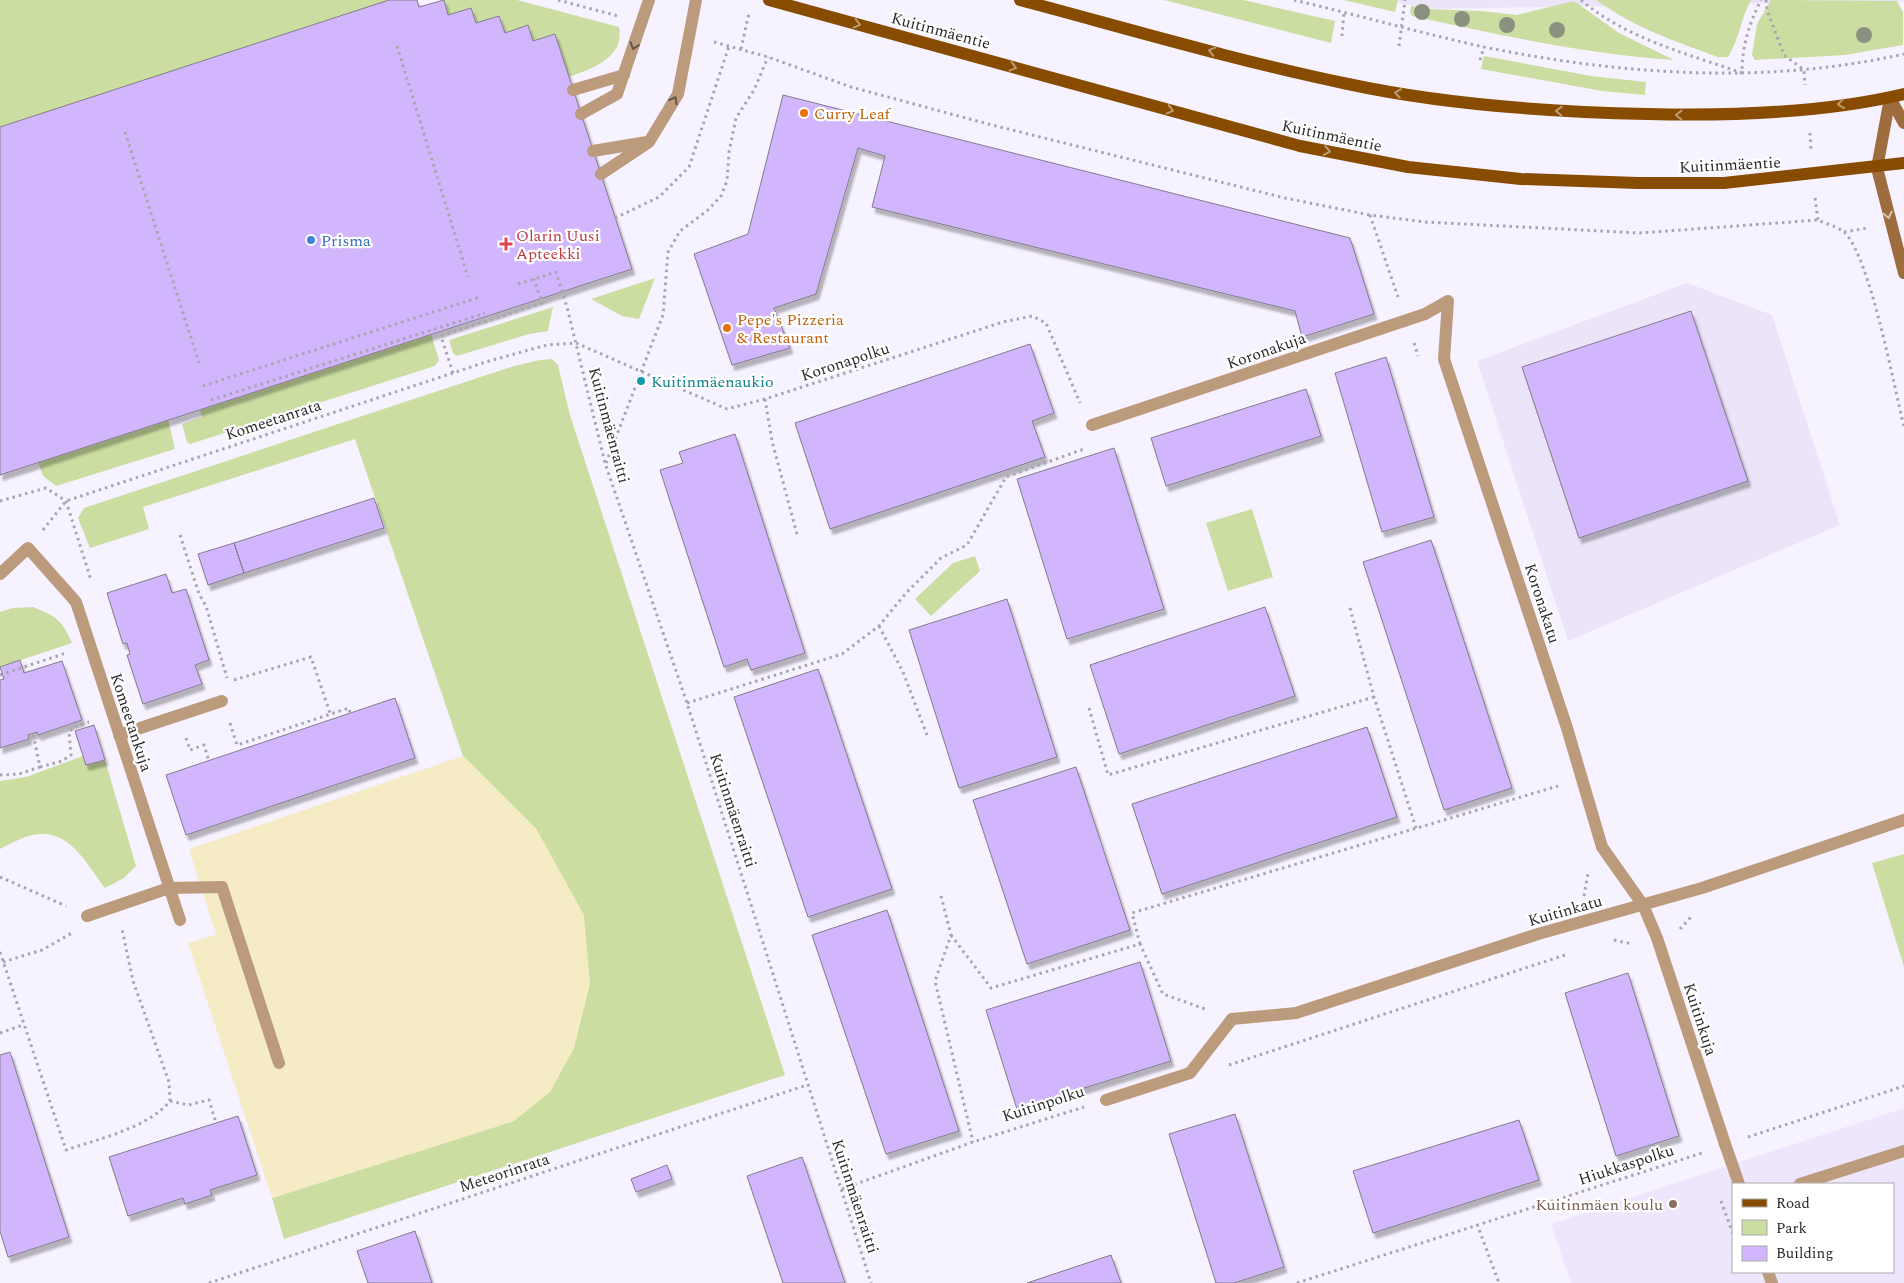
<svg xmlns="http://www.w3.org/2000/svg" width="1904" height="1283" font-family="Spectral,serif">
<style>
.built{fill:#ece5f9}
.education{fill:#eee6fc;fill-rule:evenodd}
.green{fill:#cbdda1}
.sand{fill:#f5ebc5}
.building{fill:#d1b5fd;stroke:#817d89;filter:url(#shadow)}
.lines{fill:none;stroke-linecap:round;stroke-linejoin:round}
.path{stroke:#a8a5af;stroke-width:3;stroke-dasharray:2.5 4;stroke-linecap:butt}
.lane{stroke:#bc9a7c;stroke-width:12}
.street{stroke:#bc9a7c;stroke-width:12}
.secondary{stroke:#9e6d3f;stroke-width:12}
.primary{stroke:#874c00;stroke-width:12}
.tree{fill:#8c907f}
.oneway{stroke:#bd9d73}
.oneway2{stroke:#64564d}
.oneway3{stroke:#d8c5b2}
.food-dot{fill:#e8710a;stroke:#fff;stroke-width:2}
.shop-dot{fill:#3f7fe0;stroke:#fff;stroke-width:2}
.health-dot{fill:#e0444e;stroke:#fff;stroke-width:2}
.culture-dot{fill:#0f9aa8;stroke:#fff;stroke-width:2}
.education-dot{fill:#8d6e63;stroke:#fff;stroke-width:2}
.labels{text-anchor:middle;stroke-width:4.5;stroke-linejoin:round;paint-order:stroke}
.street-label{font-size:16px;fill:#2a292d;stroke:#fff}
.food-label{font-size:16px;fill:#c56008;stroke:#fff;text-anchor:start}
.health-label{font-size:16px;fill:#be3a42;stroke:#fff;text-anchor:start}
.shop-label{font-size:16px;fill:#366cbe;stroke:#fff;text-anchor:start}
.culture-label{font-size:16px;fill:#0d838f;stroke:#fff;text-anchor:start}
.education-label{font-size:16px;fill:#785e54;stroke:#fff;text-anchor:end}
</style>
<defs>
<filter id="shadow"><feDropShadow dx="3" dy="5.5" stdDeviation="1" flood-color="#0004"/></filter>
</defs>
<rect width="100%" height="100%" fill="#f7f2ff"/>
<path class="built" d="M 1386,0 L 1904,0 L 1904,1 L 1428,9 Z
M 1687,283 L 1772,315 L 1840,525 L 1568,641 L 1477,361 Z"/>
<path class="education" d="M 1904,1108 L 1904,1283 L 1571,1283 L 1551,1224 ZM 1733,1184 L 1893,1184 L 1893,1272 L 1733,1272 Z"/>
<path class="green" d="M 0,0 L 389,0 L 0,127 Z
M 444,0 L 517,0 L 619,27 C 625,58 591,69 569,77 L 555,34 L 533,41 L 528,25 L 505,33 L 499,16 L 476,23 L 471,8 L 448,15 Z
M 1164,0 L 1243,0 L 1335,21 L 1331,43 Z
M 1344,0 L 1398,0 L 1395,12 Z
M 1596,0 L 1751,0 C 1741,18 1739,40 1728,57 L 1718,57 C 1672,40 1637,29 1596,0 Z
M 1771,0 L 1897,1 L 1903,12 L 1903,45 L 1845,55 L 1755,60 L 1752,55 L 1757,24 Z
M 1574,1 L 1619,33 L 1674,60 C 1585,54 1499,35 1412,16 L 1410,12 L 1411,6 L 1428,9 L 1481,11 L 1517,15 Z
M 1484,56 L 1591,76 L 1646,82 L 1645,95 L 1602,91 L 1481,69 Z
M 655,278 L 639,319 L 622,316 L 591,299 Z
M 553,307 L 548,331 L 529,334 L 457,356 L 453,353 L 449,340 Z
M 431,334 L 439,360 L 435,366 L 190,444 L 187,442 L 182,424 L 202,417 L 199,409 Z
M 552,359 L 558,365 L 570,415 L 785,1075 L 284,1239 L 272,1198 L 514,1121 L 537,830 L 463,756 L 355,439 L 143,507 L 149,529 L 90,548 L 78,518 L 84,508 L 514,366 L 540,360 Z
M 168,419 L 175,449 L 56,486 L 43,476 L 38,462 Z
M 1252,509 L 1273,577 L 1228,591 L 1206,523 Z
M 975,556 L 980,571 L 931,616 L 915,599 L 953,563 Z
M 33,607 C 56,616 62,620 72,643 L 0,667 L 0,612 L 13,608 Z
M 83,756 L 86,765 L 105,760 L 136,866 L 124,878 L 105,888 C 86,864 70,828 33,835 C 22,837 10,844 0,849 L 0,781 L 26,777 Z
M 1904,854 L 1904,967 L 1872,863 Z"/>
<path class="sand" d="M 463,756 L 537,830 L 584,915 L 590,984 L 574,1048 L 550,1092 L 514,1121 L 272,1198 L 188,943 L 216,935 L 189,849 Z"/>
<path class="building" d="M 389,0 L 417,0 L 419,7 L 444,0 L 448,15 L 471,8 L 476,23 L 499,16 L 505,33 L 528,25 L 533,41 L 555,34 L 632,269 L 0,475 L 0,127 Z
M 783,95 L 1350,238 L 1374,314 L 1302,337 L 1295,311 L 872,207 L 885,156 L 858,148 L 816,294 L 774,308 L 790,348 L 732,365 L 694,254 L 748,234 Z
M 1691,311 L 1748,481 L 1579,538 L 1522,367 Z
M 1030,344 L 1054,413 L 1032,421 L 1045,457 L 830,529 L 795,423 Z
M 1386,357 L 1434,517 L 1382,532 L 1335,373 Z
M 1306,389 L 1321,436 L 1166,486 L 1151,438 Z
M 735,434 L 805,653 L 751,670 L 747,659 L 724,667 L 660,470 L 683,463 L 679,452 Z
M 1114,448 L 1164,609 L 1067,639 L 1017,479 Z
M 374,498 L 384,528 L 244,573 L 234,543 Z
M 1431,540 L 1512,788 L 1444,810 L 1363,562 Z
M 234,543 L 244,573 L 208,585 L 198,554 Z
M 166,574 L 172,593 L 186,589 L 209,660 L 195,665 L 202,684 L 143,704 L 127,655 L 130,654 L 127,643 L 123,644 L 107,593 Z
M 1007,599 L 1057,757 L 959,788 L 909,630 Z
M 1265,607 L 1295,696 L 1119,754 L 1090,665 Z
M 20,660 L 24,673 L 62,661 L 82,720 L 38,735 L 37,732 L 28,735 L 29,739 L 0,748 L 0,680 L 4,679 L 0,667 Z
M 818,669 L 892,889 L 808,917 L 734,697 Z
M 395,698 L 415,758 L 186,835 L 166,775 Z
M 94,725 L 105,760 L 86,765 L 75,731 Z
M 1367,727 L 1397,817 L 1162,894 L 1132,804 Z
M 1076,767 L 1130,930 L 1027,964 L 973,800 Z
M 887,910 L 959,1131 L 886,1154 L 812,935 Z
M 1140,962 L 1171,1061 L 1017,1109 L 986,1010 Z
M 1628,973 L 1679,1136 L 1616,1156 L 1565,993 Z
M 10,1052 L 69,1237 L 8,1257 L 0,1231 L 0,1055 Z
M 1235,1114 L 1284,1267 L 1234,1283 L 1216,1283 L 1169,1134 Z
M 238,1116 L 257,1175 L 210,1190 L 212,1195 L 185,1204 L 183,1198 L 128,1216 L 109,1157 Z
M 1519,1120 L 1539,1180 L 1373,1233 L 1353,1171 Z
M 802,1157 L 845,1283 L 783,1283 L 747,1176 Z
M 667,1165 L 672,1179 L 636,1192 L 631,1179 Z
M 415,1231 L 432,1283 L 368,1283 L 357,1251 Z
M 1111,1255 L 1121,1283 L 1027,1283 Z"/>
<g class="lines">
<path class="path" d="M 558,0 L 618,16
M 1294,0 C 1357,15 1421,33 1484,47 C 1622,75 1766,85 1904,54
M 1581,0 C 1625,38 1688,54 1742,73 C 1742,46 1749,24 1761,0
M 1766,0 L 1767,10 L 1784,55 L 1804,70 L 1805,85
M 1342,36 L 1344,12
M 714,42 L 768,57 L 851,87 L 988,124 L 1285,198 L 1370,215 L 1425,222 L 1640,233 L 1818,220 C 1826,224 1839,227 1845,233 C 1870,258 1894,386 1904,427
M 397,46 L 468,277
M 1399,46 L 1405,0
M 741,49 L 749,13
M 1480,60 L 1484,47
M 125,132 L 199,363
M 1810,133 L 1811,150
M 1815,198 L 1818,220
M 1370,215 L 1398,297
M 615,218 L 659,197 L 689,167 L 729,46
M 1844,232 L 1868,228
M 518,284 L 556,272 L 567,307 L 605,463 L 687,703 L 871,1283
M 1414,343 L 1418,356
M 453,373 L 441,336 L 542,303 L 534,279
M 203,386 L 480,297
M 765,399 L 772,441 L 798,538
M 211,400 L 485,313
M 606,463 L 663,315 L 668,252 L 680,231 L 708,210 L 721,196 L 727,181 L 729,152 L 736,118 L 754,90 L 768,57
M 0,501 L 46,488 L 66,501 L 91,580
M 43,530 L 66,501 L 489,361 L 547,345 L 576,343 L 727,409 L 765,399 L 1003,322 L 1032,316 L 1046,323 L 1080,403
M 180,535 L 199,594 L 206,606 L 227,678
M 1350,608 L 1374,697 L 1416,828
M 879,626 L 903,672 L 927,735
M 0,675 L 66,653
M 234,680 L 311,657 L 330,713
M 687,703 L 842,654 L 879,626 L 906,593 L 941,558 L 967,545 L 1006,477 L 1084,449
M 1089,708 L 1108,775 L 1374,697
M 230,723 L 237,745 L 349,708 L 350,713
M 186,738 L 190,750 L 204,745 L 209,761
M 40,767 L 62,761 L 71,755 L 69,732 L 74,727 L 89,722
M 0,775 L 19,774 L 40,767 L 33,733
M 0,877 L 66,906
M 941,896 L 951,935 L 935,981 L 973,1142
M 1584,896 L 1588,873
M 1680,929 L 1691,917
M 951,935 L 991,988 L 1140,944 L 1163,994 L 1208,1010
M 1614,940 L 1632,944
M 1140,944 L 1132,913 L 1558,786
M 0,952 L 66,1150 C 98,1139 148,1128 170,1101 L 169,1082 L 133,981 L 122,929
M 3,962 L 42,950 L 72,933
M 0,1033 L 23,1025
M 1229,1065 L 1565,955
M 170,1101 L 188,1105 L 209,1100 L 216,1123
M 1748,1137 L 1904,1086
M 842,1189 L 973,1142 L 1084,1107
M 1721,1201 L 1733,1234
M 1477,1224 L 1499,1283
M 209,1283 L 807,1085
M 1297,1283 L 1702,1153"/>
<path class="lane" d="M 573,90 L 624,75
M 581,114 L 617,94 L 649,0
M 593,151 L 647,142
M 601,174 L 649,142 L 678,94 L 696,0
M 119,735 L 222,701
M 87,916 L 169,888 L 222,887 L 279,1063
M 1106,1100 L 1190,1073 L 1232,1019
M 1725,1144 L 1739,1184
M 1800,1184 L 1904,1151
M 1768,1272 L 1772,1283"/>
<path class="street" d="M 1448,301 L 1444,359 L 1567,728 L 1602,847 L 1643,905 L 1657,938 L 1725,1144
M 1092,425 L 1425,314 L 1448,301
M 0,574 L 28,548 L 76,602 L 180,920
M 1232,1019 L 1296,1013 L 1538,934 L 1702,888 L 1904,820"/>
<path class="secondary" d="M 1890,98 L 1877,168 L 1904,273
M 1890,98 L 1904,123"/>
<path class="primary" d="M 769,0 L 1300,146 L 1408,167 L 1521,179 L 1638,183 L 1724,183 L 1904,163
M 1020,0 C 1129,29 1237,61 1348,84 C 1446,105 1548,112 1648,114 C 1730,116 1824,113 1904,94"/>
</g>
<g class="tree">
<circle cx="1422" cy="12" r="8"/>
<circle cx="1462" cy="19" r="8"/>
<circle cx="1507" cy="25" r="8"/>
<circle cx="1557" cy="30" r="8"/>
<circle cx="1864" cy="35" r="8"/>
</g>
<defs><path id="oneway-chevron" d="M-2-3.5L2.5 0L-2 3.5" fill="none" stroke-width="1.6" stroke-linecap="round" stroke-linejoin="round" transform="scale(1.25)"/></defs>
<g class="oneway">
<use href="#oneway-chevron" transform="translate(857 24) rotate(15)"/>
<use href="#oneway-chevron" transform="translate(1212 51) rotate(-165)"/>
<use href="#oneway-chevron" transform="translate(1013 67) rotate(15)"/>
<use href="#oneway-chevron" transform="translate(1398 93) rotate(-171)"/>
<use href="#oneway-chevron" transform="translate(1841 104) rotate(173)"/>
<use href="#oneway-chevron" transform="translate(1170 110) rotate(15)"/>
<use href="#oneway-chevron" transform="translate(1559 111) rotate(-177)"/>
<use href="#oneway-chevron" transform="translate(1679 115) rotate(-179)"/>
<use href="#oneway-chevron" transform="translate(1327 151) rotate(11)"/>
</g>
<g class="oneway2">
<use href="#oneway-chevron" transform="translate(634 46) rotate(109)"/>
<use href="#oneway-chevron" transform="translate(674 100) rotate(-61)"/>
</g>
<use class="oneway3" href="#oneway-chevron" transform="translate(1888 215) rotate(77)"/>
<g class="food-dot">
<circle cx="804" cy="113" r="5"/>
<circle cx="727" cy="328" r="5"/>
</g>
<circle class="shop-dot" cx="311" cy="240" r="5"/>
<path class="health-dot" d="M503.5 236.5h5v5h5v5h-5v5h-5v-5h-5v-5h5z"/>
<circle class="culture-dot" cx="641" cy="381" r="5"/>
<circle class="education-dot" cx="1673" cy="1204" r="5"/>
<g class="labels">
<g class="street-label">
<text transform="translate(941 30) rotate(15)" y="6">Kuitinmäentie</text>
<text transform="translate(1332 135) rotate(12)" y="6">Kuitinmäentie</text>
<text transform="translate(1730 164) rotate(-3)" y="6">Kuitinmäentie</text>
<text transform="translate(1266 350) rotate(-19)" y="6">Koronakuja</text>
<text transform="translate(845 361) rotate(-18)" y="6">Koronapolku</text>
<text transform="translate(273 419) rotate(-18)" y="6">Komeetanrata</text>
<text transform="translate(610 425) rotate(75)" y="6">Kuitinmäenraitti</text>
<text transform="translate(1543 603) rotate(72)" y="6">Koronakatu</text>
<text transform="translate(132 722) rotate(72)" y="6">Komeetankuja</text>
<text transform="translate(734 810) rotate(72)" y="6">Kuitinmäenraitti</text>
<text transform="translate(1565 910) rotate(-16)" y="6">Kuitinkatu</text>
<text transform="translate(1701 1019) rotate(72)" y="6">Kuitinkuja</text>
<text transform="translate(1043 1103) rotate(-18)" y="6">Kuitinpolku</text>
<text transform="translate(1626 1164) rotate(-18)" y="6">Hiukkaspolku</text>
<text transform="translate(504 1172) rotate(-18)" y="6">Meteorinrata</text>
<text transform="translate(856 1196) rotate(72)" y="6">Kuitinmäenraitti</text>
</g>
<g class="food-label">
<text x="814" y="119">Curry Leaf</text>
<text x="737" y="325">Pepe's Pizzeria<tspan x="737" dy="18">&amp; Restaurant</tspan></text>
</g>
<g class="health-label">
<text x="516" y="241">Olarin Uusi<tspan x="516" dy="18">Apteekki</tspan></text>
</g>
<g class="shop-label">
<text x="321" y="246">Prisma</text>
</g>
<g class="culture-label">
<text x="651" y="387">Kuitinmäenaukio</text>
</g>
<g class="education-label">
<text x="1663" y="1210">Kuitinmäen koulu</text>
</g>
</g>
<rect x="1732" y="1183" width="162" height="90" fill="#ffffff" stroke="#aaa9ab"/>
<rect x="1742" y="1199" width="25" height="8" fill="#874c00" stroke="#aaa9ab"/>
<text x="1776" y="1208" font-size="15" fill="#2a292d">Road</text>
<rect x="1742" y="1220" width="25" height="15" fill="#cbdda1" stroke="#aaa9ab"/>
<text x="1776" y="1233" font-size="15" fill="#2a292d">Park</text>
<rect x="1742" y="1246" width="25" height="15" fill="#d1b5fd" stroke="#aaa9ab"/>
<text x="1776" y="1258" font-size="15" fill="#2a292d">Building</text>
</svg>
